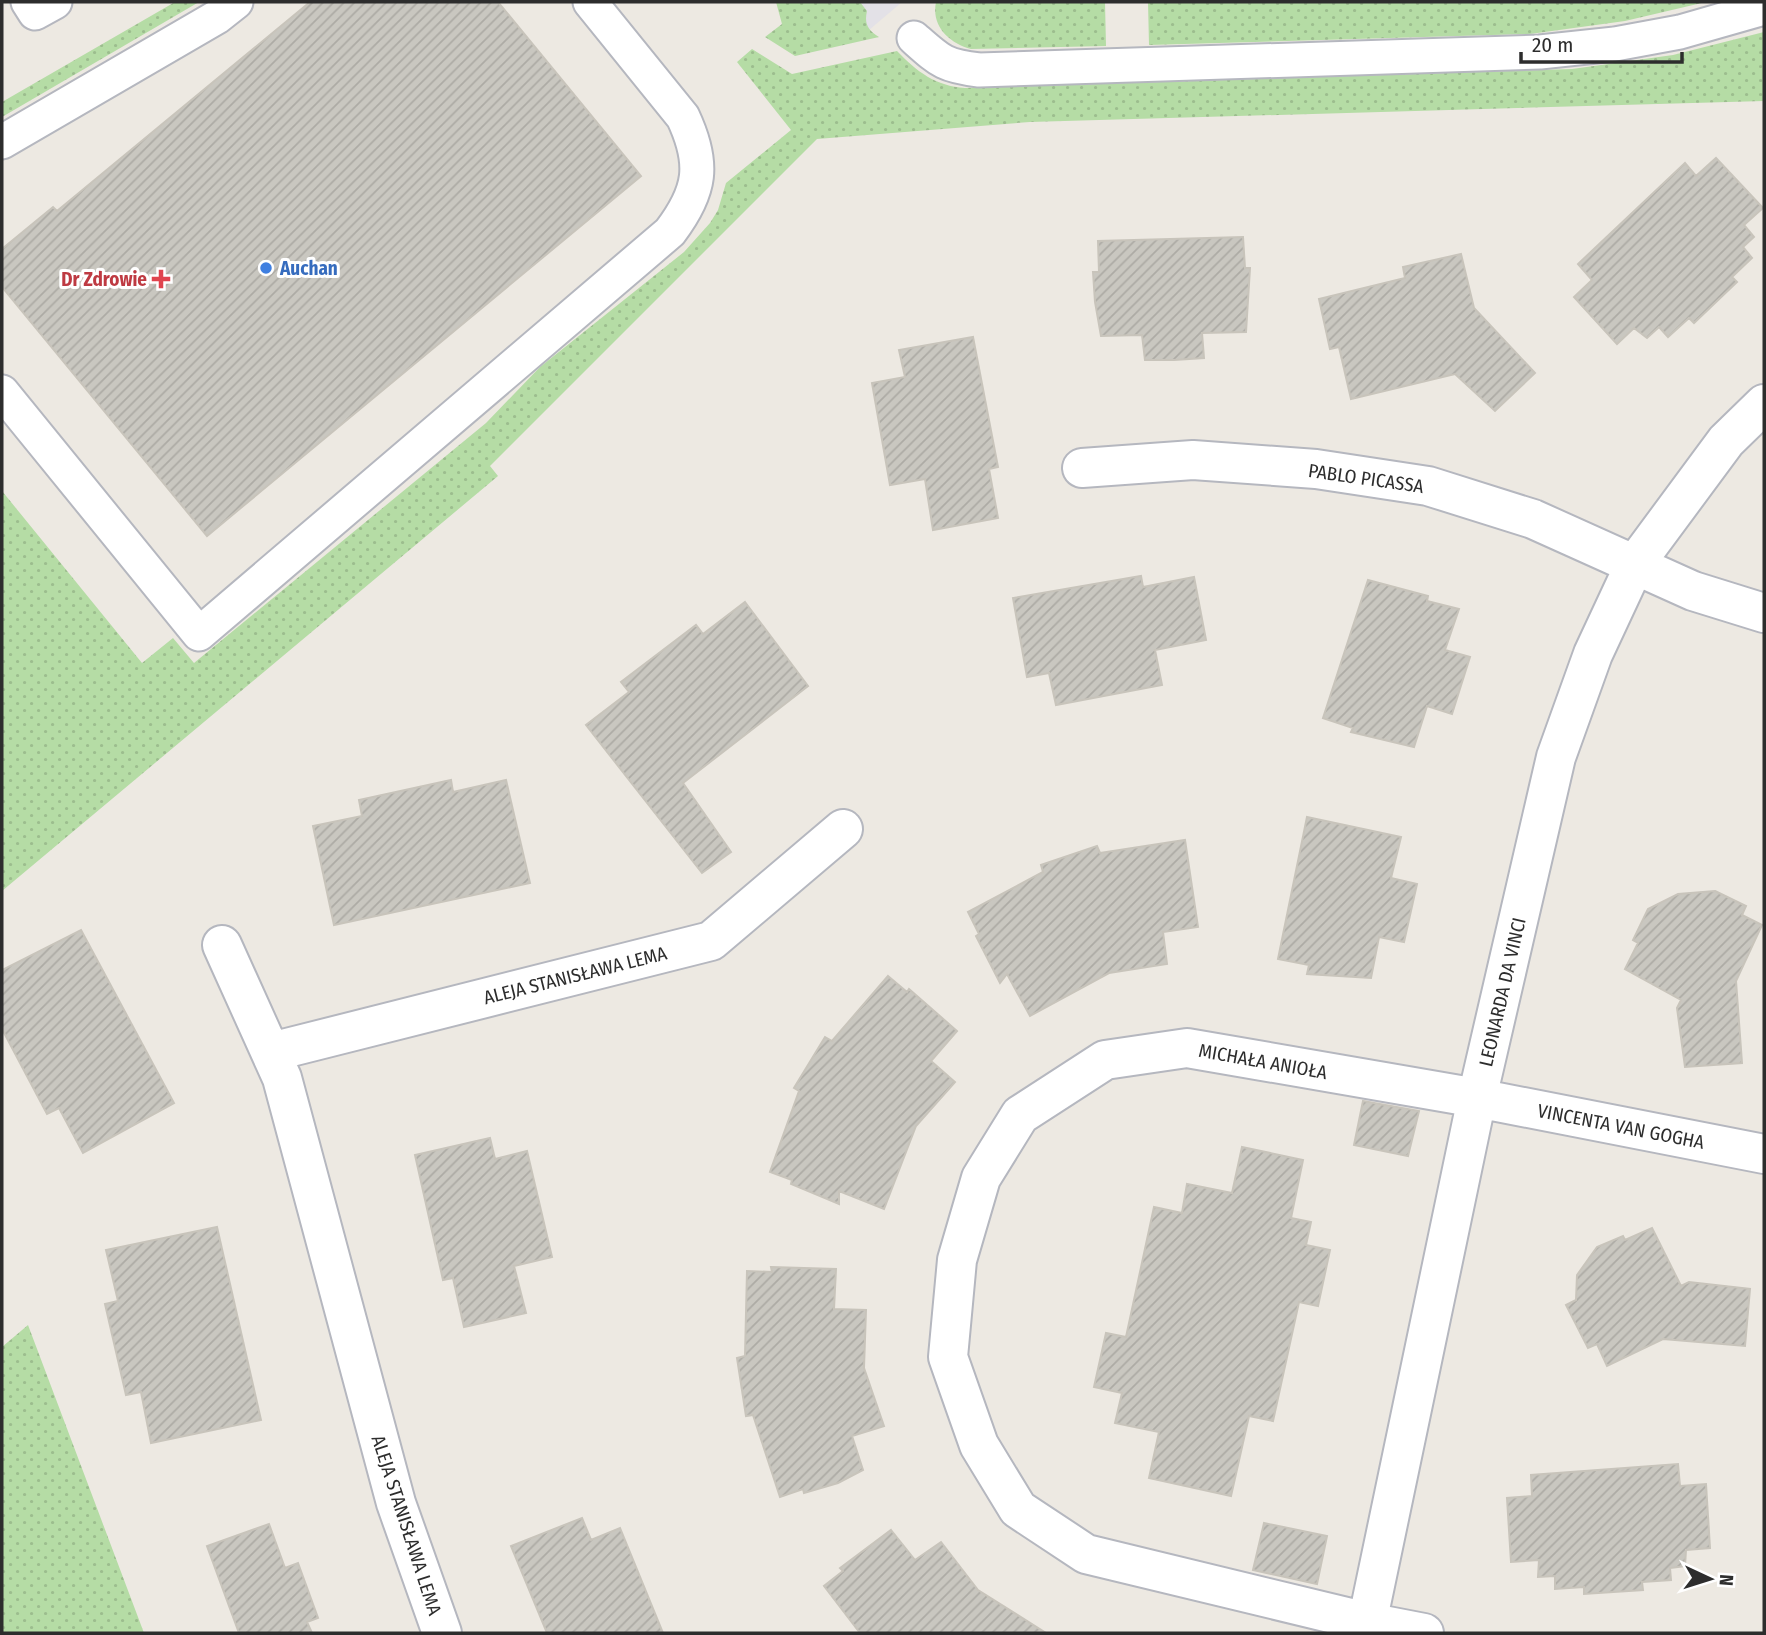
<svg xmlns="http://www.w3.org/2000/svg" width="1766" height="1635" font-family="'Fira Sans Condensed',sans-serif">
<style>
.industrial{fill:#e3e1e7}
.grass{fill:url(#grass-dots)}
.building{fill:url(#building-hatch);stroke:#c8c4bb;stroke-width:2}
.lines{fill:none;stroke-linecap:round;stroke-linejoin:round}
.service-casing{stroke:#b5b7bf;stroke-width:37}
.minor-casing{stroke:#b5b7bf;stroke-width:42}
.service{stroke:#fff;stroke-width:33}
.minor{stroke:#fff;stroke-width:38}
.shop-dot{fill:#3f7fe0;stroke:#fff;stroke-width:2.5}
.health-dot{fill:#e0444e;stroke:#fff;stroke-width:2.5}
.labels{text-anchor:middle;stroke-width:6;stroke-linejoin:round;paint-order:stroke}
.shop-label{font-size:19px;font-weight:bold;fill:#366cbe;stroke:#fff;text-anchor:start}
.health-label{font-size:19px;font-weight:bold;fill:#be3a42;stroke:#fff;text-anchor:end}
.street-label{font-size:19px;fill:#2d2d2d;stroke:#fff}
</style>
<defs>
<pattern id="grass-dots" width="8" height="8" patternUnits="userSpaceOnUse" patternTransform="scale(1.75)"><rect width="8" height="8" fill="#b5dca5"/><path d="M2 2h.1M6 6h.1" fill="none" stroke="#9cbd8e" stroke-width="1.8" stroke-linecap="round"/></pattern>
<pattern id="building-hatch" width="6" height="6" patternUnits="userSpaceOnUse" patternTransform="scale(1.75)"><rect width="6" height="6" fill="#c9c7c0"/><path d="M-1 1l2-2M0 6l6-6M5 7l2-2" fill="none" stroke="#adaba5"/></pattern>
</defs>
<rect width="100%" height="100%" fill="#ede9e2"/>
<path class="industrial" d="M 785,2 L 902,2 L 869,30 Z"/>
<path class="grass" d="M 175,2 L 199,2 L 2,117 L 2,102 Z
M 776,2 L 860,2 L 867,11 C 864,24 868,30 879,37 L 795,56 L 765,37 L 782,24 Z
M 936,2 L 1105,2 L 1106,46 L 971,49 C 949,43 931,26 936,2 Z
M 1148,2 L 1706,2 L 1625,21 L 1530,34 L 1149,45 Z
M 1764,32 L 1764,101 L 1030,122 L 817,139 L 490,466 L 498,476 L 2,891 L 2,491 L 142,663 L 173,638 L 194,663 L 486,423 L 540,367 L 684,252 L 710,223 L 718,210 L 726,183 L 791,130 L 737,62 L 752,49 L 792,74 L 897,51 C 917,72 936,86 965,88 L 1572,69 L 1673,55 Z
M 28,1325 L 144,1633 L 2,1633 L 2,1347 Z"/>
<path class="building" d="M 310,2 L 498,2 L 641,176 L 207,536 L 2,287 L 2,249 L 53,207 L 57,211 Z
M 1716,158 L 1763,208 L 1744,225 L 1754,237 L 1743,247 L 1752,258 L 1732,277 L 1737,282 L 1694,323 L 1689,318 L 1668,337 L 1659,327 L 1647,338 L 1634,328 L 1617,344 L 1574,297 L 1592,280 L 1578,264 L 1685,163 L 1696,176 Z
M 1243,237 L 1245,268 L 1250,268 L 1246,332 L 1202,333 L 1204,358 L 1174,360 L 1145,360 L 1142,335 L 1101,336 L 1095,302 L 1093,272 L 1099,272 L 1098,241 Z
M 1461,254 L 1474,308 L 1535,373 L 1495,411 L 1455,374 L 1351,399 L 1339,347 L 1330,349 L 1319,299 L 1405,278 L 1403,267 Z
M 973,337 L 998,467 L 989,469 L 998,518 L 933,530 L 925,479 L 890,485 L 872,383 L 905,377 L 899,350 Z
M 1141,576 L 1143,587 L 1194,577 L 1206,640 L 1155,650 L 1162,685 L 1056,705 L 1049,673 L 1027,677 L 1013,598 Z
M 1368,580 L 1428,596 L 1427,601 L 1459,609 L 1445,650 L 1470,657 L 1452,714 L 1427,706 L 1414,747 L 1351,732 L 1353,728 L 1323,718 Z
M 745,602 L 808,686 L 683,783 L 731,852 L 702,873 L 586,725 L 629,692 L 621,682 L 696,625 L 703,634 Z
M 451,780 L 453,792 L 506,780 L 530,883 L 334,925 L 313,826 L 362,816 L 359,800 Z
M 1307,817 L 1401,837 L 1391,878 L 1417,884 L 1404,942 L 1379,937 L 1371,978 L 1307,974 L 1309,965 L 1278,959 Z
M 1185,840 L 1198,927 L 1163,932 L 1167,964 L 1109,973 L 1030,1016 L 1007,974 L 1000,983 L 976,936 L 979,934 L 968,912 L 1043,872 L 1041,865 L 1097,846 L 1100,853 Z
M 1715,891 L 1746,906 L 1742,915 L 1762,925 L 1736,981 L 1742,1063 L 1685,1067 L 1677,1008 L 1681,1000 L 1625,969 L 1638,943 L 1633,940 L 1648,909 L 1678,894 Z
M 81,930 L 174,1103 L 83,1153 L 59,1108 L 47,1114 L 2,1029 L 2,970 Z
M 888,976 L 907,992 L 909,989 L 957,1031 L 931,1061 L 955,1082 L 916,1126 L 884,1209 L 839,1191 L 839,1204 L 791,1184 L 792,1180 L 770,1172 L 799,1091 L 794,1088 L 825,1037 L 832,1041 Z
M 1363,1101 L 1419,1111 L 1408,1156 L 1354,1145 Z
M 490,1138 L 495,1159 L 527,1151 L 552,1257 L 514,1266 L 526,1313 L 464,1327 L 453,1278 L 443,1280 L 415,1155 Z
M 1242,1147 L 1303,1160 L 1291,1218 L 1311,1222 L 1306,1245 L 1330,1250 L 1318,1306 L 1299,1302 L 1273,1421 L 1249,1416 L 1231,1496 L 1149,1478 L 1159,1432 L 1115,1423 L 1122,1393 L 1094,1387 L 1106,1333 L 1126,1337 L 1154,1207 L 1182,1213 L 1187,1184 L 1232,1193 Z
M 217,1227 L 261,1420 L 151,1443 L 141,1392 L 126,1395 L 105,1304 L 118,1301 L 106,1250 Z
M 1652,1228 L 1681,1286 L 1689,1282 L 1750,1289 L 1745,1346 L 1663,1339 L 1607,1366 L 1597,1344 L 1588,1348 L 1566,1305 L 1576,1300 L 1577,1275 L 1597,1247 L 1623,1236 L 1625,1240 Z
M 771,1267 L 836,1269 L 834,1309 L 866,1310 L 864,1368 L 884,1426 L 852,1436 L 863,1470 L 838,1483 L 804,1493 L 803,1489 L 780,1497 L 753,1415 L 746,1416 L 737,1358 L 745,1356 L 747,1271 L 772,1272 Z
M 1678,1464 L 1680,1486 L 1706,1484 L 1710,1548 L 1686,1550 L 1685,1566 L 1670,1568 L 1671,1580 L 1642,1582 L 1643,1590 L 1584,1594 L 1584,1587 L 1555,1589 L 1555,1576 L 1538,1577 L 1539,1560 L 1511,1562 L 1507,1498 L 1532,1496 L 1531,1475 Z
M 582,1518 L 591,1540 L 620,1528 L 663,1633 L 547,1633 L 511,1546 Z
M 1264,1523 L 1327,1536 L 1317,1584 L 1253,1570 Z
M 269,1524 L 285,1568 L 298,1563 L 318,1618 L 307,1622 L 312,1633 L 239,1633 L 207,1546 Z
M 891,1530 L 915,1560 L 941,1542 L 978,1590 L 1046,1633 L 860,1633 L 824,1586 L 843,1571 L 840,1568 Z"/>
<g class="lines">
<defs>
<path id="service" d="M 28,2 L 35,13 L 55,2
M 914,38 C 940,61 944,66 979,70 L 1540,52 L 1615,44 L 1680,32 L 1764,8
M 2,142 L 217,17 L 236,2
M 2,392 L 199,634 L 670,232 C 701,191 705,164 683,117 L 590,2"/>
<path id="minor" d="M 1082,468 L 1193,460 L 1316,469 L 1428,486 L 1533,519 L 1693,591 L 1764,613
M 222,945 L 282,1078 L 396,1503 L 442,1633
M 271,1052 L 711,941 L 843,829
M 1365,1633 L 1477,1098 L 1556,757 L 1593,654 L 1635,564 L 1726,441 L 1764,404
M 1424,1633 L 1367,1622 L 1086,1554 L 1018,1509 L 979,1445 L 948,1357 L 957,1260 L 981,1178 L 1020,1115 L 1105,1060 L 1187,1048 L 1477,1098 L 1764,1154"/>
</defs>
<use href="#service" class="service-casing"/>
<use href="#minor" class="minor-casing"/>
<use href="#service" class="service"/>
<use href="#minor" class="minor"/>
</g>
<circle class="shop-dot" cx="266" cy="268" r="7"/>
<path class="health-dot" d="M157.5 268.5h7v7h7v7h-7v7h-7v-7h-7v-7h7z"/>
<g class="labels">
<g class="shop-label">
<text x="280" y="275">Auchan</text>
</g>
<g class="health-label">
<text x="147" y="286">Dr Zdrowie</text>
</g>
<g class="street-label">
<text transform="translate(1366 478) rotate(8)" y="7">PABLO PICASSA</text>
<text transform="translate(575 975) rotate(-14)" y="7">ALEJA STANISŁAWA LEMA</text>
<text transform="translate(1502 992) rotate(-77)" y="7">LEONARDA DA VINCI</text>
<text transform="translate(1263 1061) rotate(10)" y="7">MICHAŁA ANIOŁA</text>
<text transform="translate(1621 1126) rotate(11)" y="7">VINCENTA VAN GOGHA</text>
<text transform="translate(407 1525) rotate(72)" y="7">ALEJA STANISŁAWA LEMA</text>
</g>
</g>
<rect width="1766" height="1635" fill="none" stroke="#2d2d2d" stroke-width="7"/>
<g transform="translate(1710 1579) rotate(94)" stroke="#ffffff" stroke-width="5" paint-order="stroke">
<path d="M0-5L12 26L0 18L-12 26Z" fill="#2d2d2d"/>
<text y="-10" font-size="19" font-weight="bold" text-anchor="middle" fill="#2d2d2d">N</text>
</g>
<path d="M1521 52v10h161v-10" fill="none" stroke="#2d2d2d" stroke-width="3.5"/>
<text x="1532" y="52" font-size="21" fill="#2d2d2d" stroke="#ffffff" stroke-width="5" paint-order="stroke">20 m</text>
</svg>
